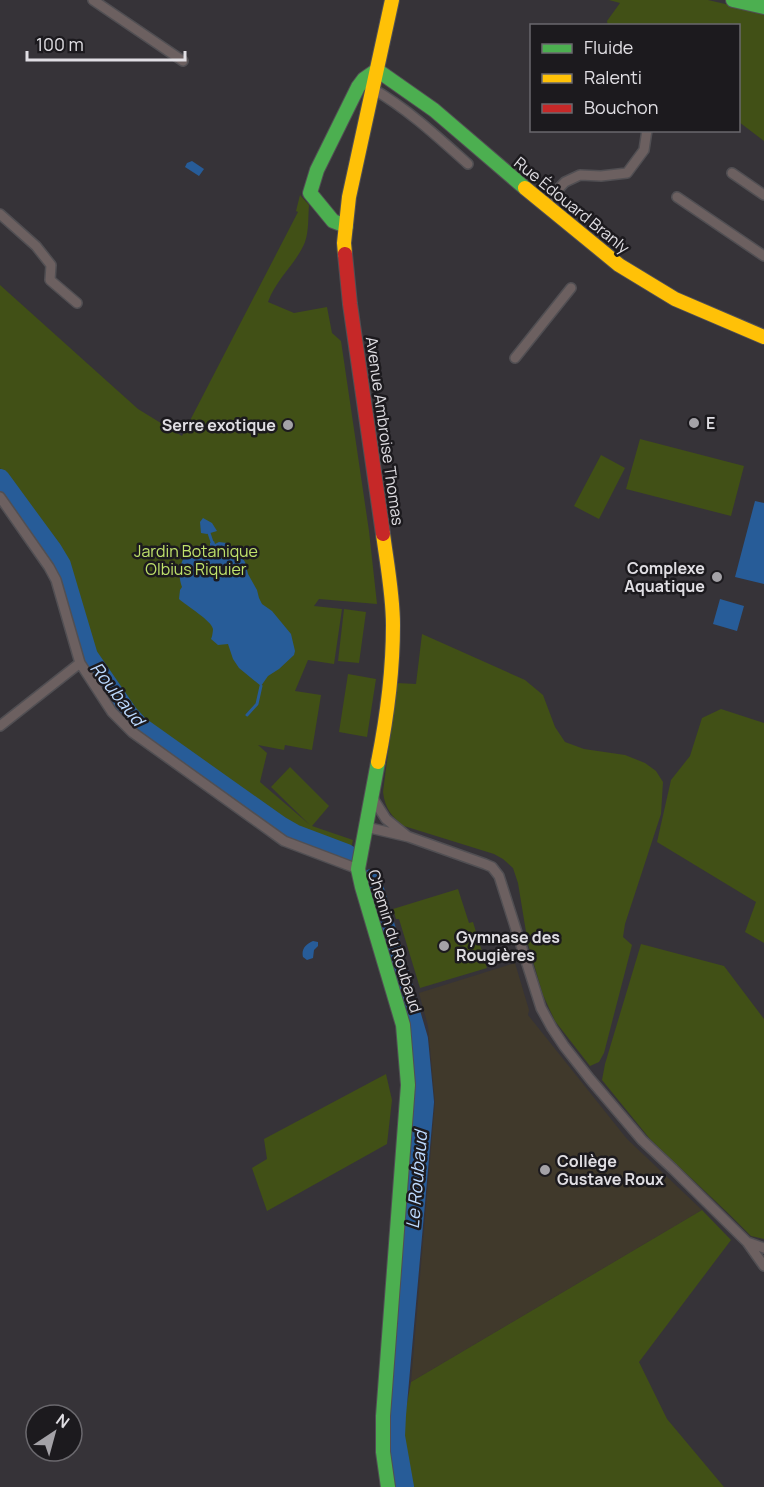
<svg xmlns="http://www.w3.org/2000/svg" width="764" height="1487" font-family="Manrope,sans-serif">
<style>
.education{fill:#40392b}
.green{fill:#415016}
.water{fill:#275c98}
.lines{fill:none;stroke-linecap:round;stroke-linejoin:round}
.stream{stroke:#275c98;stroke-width:3}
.river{stroke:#275c98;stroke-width:20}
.street-casing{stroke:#514f53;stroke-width:12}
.fast-casing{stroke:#514f53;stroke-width:16}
.slow-casing{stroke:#514f53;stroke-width:16}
.jam-casing{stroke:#514f53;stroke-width:16}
.street{stroke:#6c6060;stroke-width:9}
.fast{stroke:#4caf50;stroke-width:14}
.slow{stroke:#ffc107;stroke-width:14}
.jam{stroke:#c62828;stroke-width:14}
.poi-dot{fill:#a4a2a7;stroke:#1c1a1e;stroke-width:2}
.labels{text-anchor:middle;stroke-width:5;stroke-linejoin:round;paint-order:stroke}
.street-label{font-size:16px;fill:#e0dee3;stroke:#1c1a1e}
.poi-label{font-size:16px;font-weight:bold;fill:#e0dee3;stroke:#1c1a1e;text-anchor:start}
.park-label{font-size:16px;fill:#c0e26b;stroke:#1c1a1e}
.water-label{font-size:18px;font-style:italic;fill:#bcdaff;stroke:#1c1a1e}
</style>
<rect width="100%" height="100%" fill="#363338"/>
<path class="education" d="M 515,963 L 529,1010 L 528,1015 L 627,1139 L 702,1210 L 411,1382 L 435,1102 L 428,1026 L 419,993 Z"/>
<path class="green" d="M 609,0 L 708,0 L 764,13 L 764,141 L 739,122 L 738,26 L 608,26 L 607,21 L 620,3 Z
M 300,195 L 309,205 C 308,217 309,231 305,242 C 296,264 276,279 268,302 L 294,313 L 327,307 L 332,333 L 341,341 L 369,531 L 377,604 L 319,599 L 314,606 L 342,609 L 334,664 L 308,660 L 295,691 L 321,695 L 312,750 L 285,745 L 284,750 L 258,745 L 267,753 L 260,782 L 310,825 L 271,787 L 290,767 L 329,806 L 312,826 L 353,840 L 351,849 L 289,823 L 139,716 L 122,695 L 95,655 L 87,634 L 68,569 L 58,548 L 0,468 L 0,285 L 138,409 L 182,436 L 298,212 L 296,211 Z
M 640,439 L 744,466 L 731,516 L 626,489 Z
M 601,455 L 625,468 L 599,519 L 574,506 Z
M 344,609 L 366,612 L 359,663 L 338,661 Z
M 422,634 L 525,680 L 543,695 L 555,727 L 565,742 L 584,749 L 625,755 L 645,763 L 656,771 L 663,782 L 661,814 L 625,924 L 623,937 L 632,945 L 604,1053 L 599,1062 L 590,1066 L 555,1021 L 543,995 L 528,944 L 518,883 L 513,868 L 503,859 L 494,854 L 404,826 C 392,817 385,809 383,792 L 397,683 L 416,684 Z
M 348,674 L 376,679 L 367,737 L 339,732 Z
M 721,709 L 764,723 L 764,943 L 745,932 L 756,902 L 657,842 L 671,780 L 690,756 L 702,718 Z
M 458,889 L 469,923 L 473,922 L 487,968 L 420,988 L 399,919 L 396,919 L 393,909 Z
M 641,944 L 724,966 L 764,1019 L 764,1239 L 751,1236 L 730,1215 L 650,1139 L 602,1080 L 605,1064 Z
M 386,1074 L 392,1100 L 387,1144 L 267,1211 L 252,1168 L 267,1159 L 264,1139 Z
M 702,1210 L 731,1240 L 639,1362 L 667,1419 L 724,1487 L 411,1487 L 401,1436 L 411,1382 Z"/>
<path class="water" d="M 192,161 L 204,169 L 199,176 L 185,167 L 187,163 Z
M 755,501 L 764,503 L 764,584 L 735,577 Z
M 203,518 L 212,523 L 217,531 L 207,534 L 201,533 L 200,522 Z
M 214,541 L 215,544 L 219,542 L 227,543 L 238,551 L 245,562 L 248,574 L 257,590 L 259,598 L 262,604 L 272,611 L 291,634 L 295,651 L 294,655 L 279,669 L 268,676 L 261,686 L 239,668 L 233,659 L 228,644 L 218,645 L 211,639 C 212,638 213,631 213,629 C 212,621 187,606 179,599 L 180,590 L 182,587 C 178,576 179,565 185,556 L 199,555 L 210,549 L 210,543 Z
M 720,599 L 744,606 L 737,631 L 713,624 Z
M 313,941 L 318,942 L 318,946 L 314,950 L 313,958 L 307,960 L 303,957 C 301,949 306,944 313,941 Z"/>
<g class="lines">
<path class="stream" d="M 209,533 L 212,542
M 247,715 L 257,704 L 261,686"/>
<path class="river" d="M 0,479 L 52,550 L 61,565 L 88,656 L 128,714 L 139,726 L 280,826 L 294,834 L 347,854
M 371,879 L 418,1039 L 424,1102 L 396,1415 L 395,1436 L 404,1487"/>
<defs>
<path id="street" d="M 93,0 L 183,61
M 373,89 C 408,109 439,138 468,164
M 732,173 L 764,195
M 677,197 L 764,256
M 544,204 L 565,182 L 580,175 L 601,176 L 627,173 L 644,150 L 647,130
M 0,214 L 36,246 L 51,265 L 50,280 L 77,303
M 515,358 L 571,288
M 0,497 L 49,567 L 56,580 L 80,663 L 112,712 L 132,732 L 284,841 L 358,869
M 0,726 L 80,663
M 372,797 L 386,819 L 407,836
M 366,827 L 409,837 L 485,864 L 492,867 L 499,876 L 541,1008 L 552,1028 L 564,1046 L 590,1079 L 642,1140 L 673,1169 L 747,1242 L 764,1248
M 747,1242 L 764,1266"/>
<path id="fast" d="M 733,0 L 764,7
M 346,226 L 333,221 L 310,193 L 317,170 L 358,87 L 364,79 L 377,70 L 434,110 L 525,188
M 378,762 L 358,869 L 362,887 L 403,1025 L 408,1085 L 383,1416 L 383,1452 L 388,1487"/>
<path id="slow" d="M 525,188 L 619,265 L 675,299 L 764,337
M 345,254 L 344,243 L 349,197 L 392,0
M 378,762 C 387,717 393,671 393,625 C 393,595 387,564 383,534"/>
<path id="jam" d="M 345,254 L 350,304 L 383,534"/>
</defs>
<use href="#street" class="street-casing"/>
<use href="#fast" class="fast-casing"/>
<use href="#slow" class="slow-casing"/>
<use href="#jam" class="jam-casing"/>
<use href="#street" class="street"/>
<use href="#fast" class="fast"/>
<use href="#slow" class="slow"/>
<use href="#jam" class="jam"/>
</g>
<g class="poi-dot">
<circle cx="694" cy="423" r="6"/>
<circle cx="288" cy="425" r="6"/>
<circle cx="717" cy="577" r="6"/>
<circle cx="444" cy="946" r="6"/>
<circle cx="545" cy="1170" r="6"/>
</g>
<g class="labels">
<g class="street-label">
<text transform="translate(572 205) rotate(39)" y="6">Rue Édouard Branly</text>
<text transform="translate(385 431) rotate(82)" y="6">Avenue Ambroise Thomas</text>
<text transform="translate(395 941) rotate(73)" y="6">Chemin du Roubaud</text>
</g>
<g class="poi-label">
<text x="706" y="429">E</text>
<text x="276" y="431" text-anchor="end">Serre exotique</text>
<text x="705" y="574" text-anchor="end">Complexe<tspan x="705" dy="18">Aquatique</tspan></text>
<text x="456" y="943">Gymnase des<tspan x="456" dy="18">Rougières</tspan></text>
<text x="557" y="1167">Collège<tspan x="557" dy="18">Gustave Roux</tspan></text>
</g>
<g class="park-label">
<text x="196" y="557">Jardin Botanique<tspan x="196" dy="18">Olbius Riquier</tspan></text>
</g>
<g class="water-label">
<text transform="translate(117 694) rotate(52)" y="6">Roubaud</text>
<text transform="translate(417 1180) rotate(-85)" y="6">Le Roubaud</text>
</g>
</g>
<rect x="530" y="24" width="210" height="108" fill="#1c1a1e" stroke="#6a686d" stroke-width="1.5"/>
<rect x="542" y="44" width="30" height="9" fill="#4caf50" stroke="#6a686d" stroke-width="1.5"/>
<text x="584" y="54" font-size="18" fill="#e0dee3">Fluide</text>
<rect x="542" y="74" width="30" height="9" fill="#ffc107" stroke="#6a686d" stroke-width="1.5"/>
<text x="584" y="84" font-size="18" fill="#e0dee3">Ralenti</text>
<rect x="542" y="104" width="30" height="9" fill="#c62828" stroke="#6a686d" stroke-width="1.5"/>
<text x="584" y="114" font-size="18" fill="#e0dee3">Bouchon</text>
<g transform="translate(54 1433) rotate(36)"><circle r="28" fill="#1c1a1e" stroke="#6a686d" stroke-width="1.5"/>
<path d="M0-4.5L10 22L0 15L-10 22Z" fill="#a4a2a7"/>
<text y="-9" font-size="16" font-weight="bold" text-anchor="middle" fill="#e0dee3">N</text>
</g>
<path d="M27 51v9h158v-9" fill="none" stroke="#e0dee3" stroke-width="3"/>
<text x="36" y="51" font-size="18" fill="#e0dee3" stroke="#1c1a1e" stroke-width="4.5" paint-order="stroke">100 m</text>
</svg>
